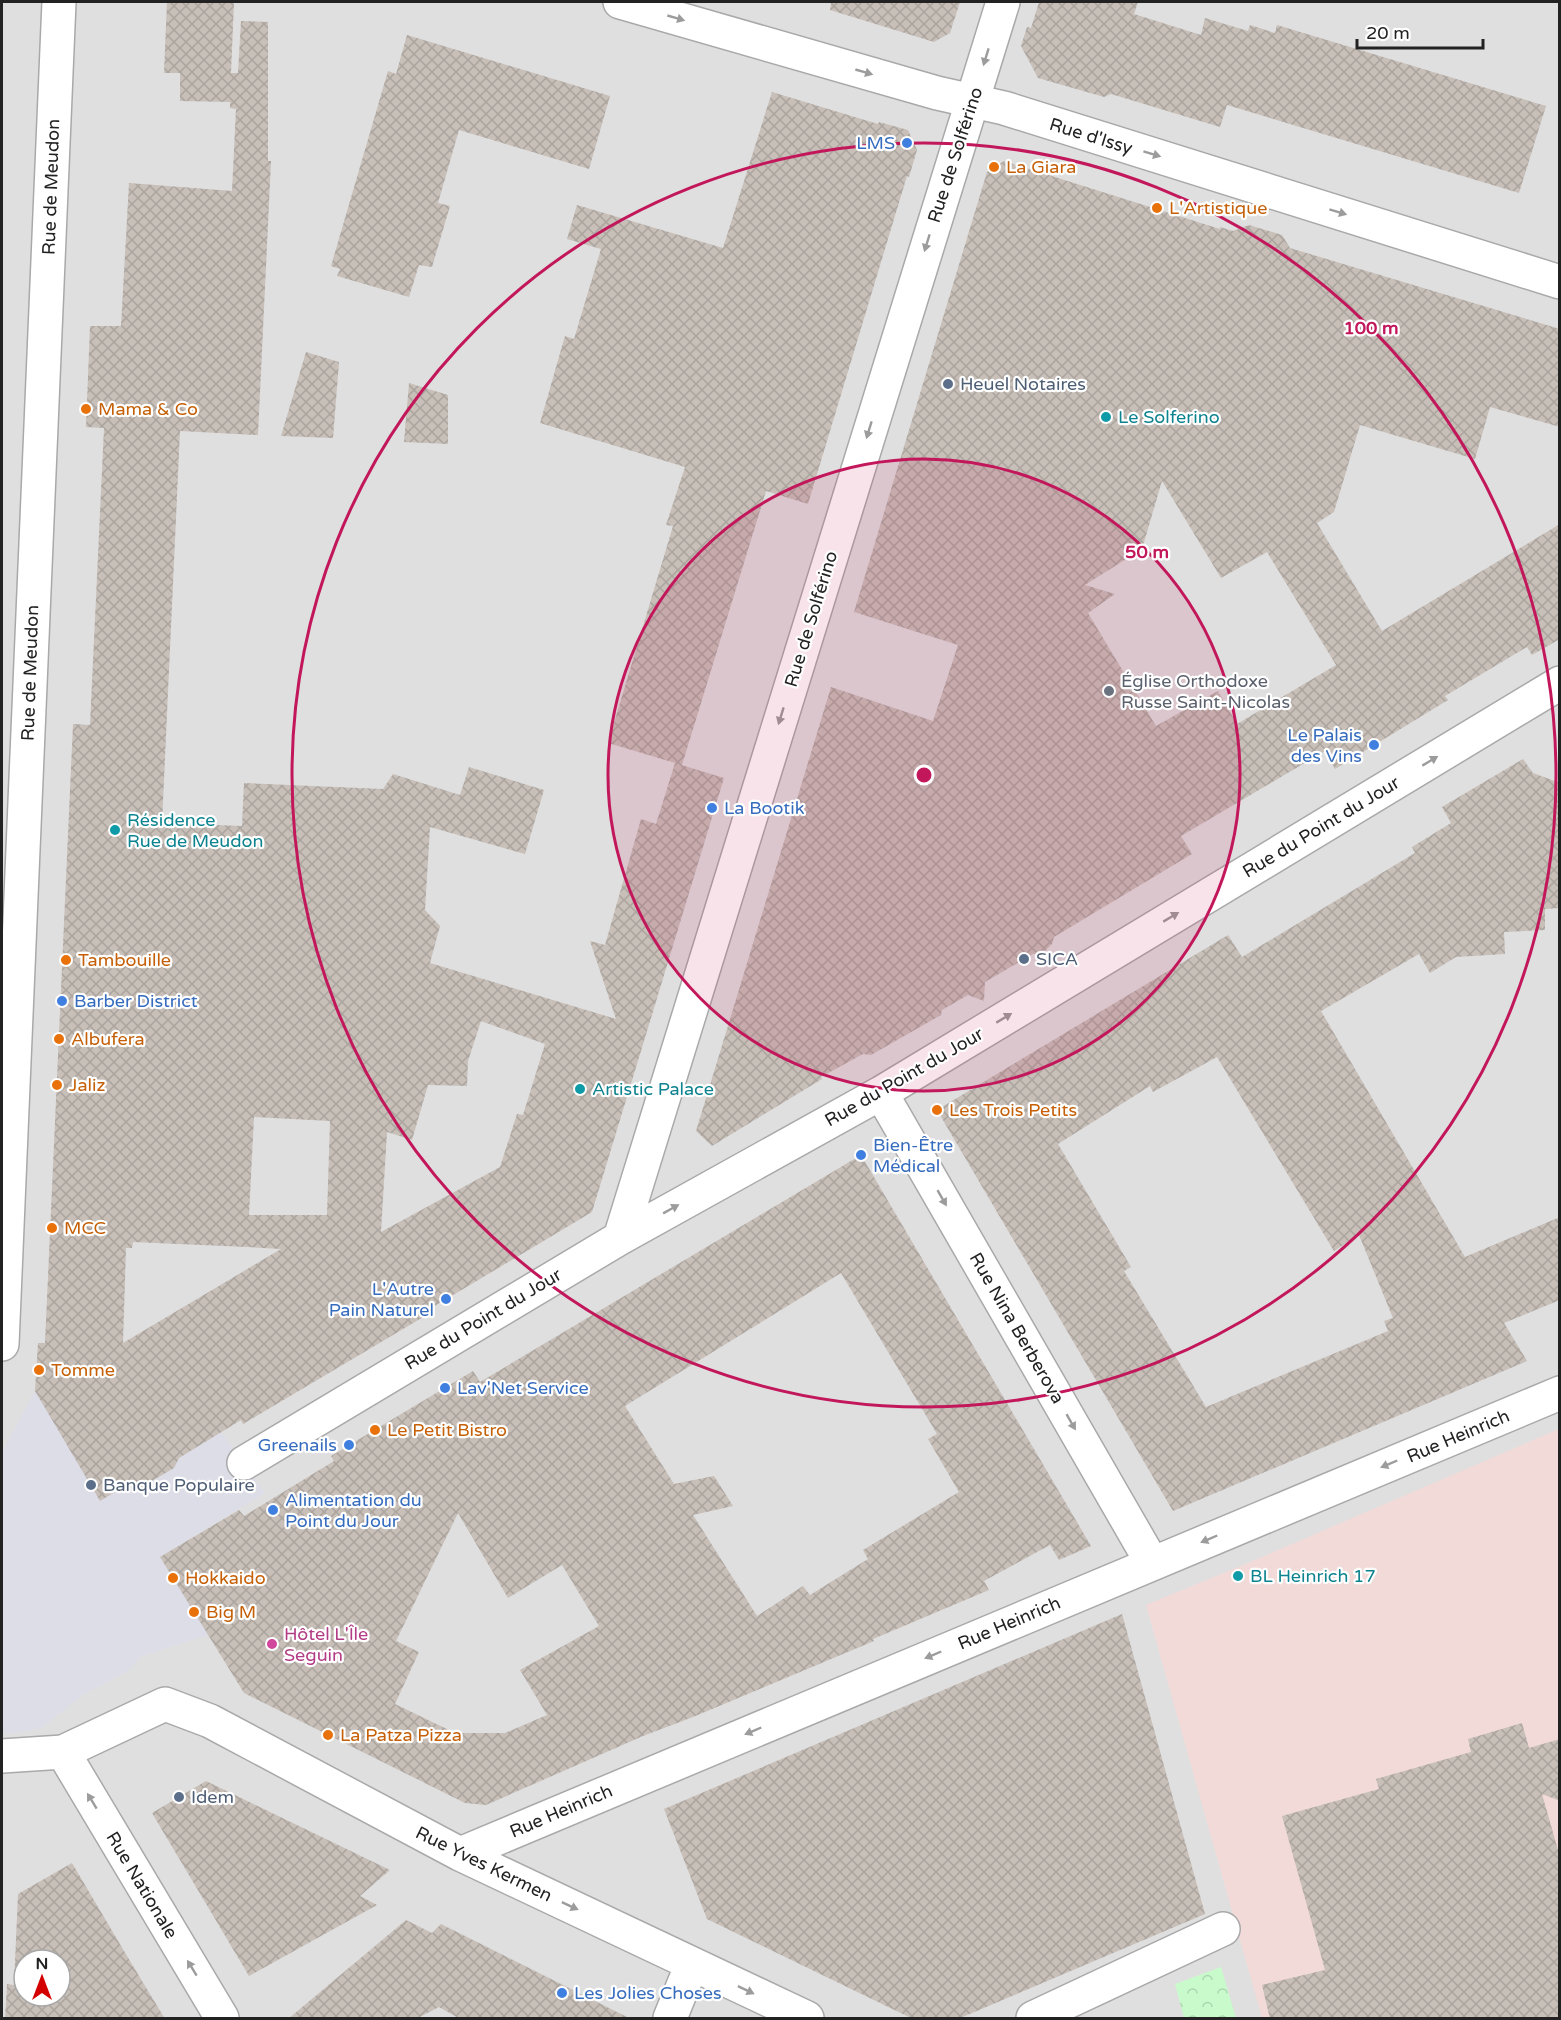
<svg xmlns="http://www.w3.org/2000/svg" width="1561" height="2020" font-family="'Varela Round',sans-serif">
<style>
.residential{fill:#e0dfdf;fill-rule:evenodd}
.commercial{fill:#f2dad9}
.park{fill:url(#park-crowns)}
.plaza{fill:#dddde8}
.building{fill:url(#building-cross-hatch);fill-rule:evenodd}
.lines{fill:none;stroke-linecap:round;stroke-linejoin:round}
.minor-casing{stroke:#a9a9a9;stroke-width:36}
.minor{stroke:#fff;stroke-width:33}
.oneway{fill:#9c9c9c}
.ring{fill:none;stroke:#c2185b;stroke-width:3}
.shop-dot{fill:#3f7fe0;stroke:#fff;stroke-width:2}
.food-dot{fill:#e8710a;stroke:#fff;stroke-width:2}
.service-dot{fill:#5c6f8a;stroke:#fff;stroke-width:2}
.culture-dot{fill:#0f9aa8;stroke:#fff;stroke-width:2}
.worship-dot{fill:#6b7280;stroke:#fff;stroke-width:2}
.hotel-dot{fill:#d1479c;stroke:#fff;stroke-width:2}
.labels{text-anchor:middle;stroke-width:4.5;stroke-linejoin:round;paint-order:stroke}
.street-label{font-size:18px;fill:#222;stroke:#fff}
.shop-label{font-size:18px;fill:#366cbe;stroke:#fff;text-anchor:start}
.food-label{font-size:18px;fill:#c56008;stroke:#fff;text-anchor:start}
.service-label{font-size:18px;fill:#4e5e75;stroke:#fff;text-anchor:start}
.culture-label{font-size:18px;fill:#0d838f;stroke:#fff;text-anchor:start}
.worship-label{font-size:18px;fill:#5b616d;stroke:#fff;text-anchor:start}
.hotel-label{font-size:18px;fill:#b23c85;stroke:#fff;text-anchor:start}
.centre{fill:#c2185b;stroke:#fff;stroke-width:3}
.ring-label{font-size:18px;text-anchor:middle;font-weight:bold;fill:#c2185b;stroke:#fff;stroke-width:4.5;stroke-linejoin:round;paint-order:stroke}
</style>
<defs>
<pattern id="park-crowns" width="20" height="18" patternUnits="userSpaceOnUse" patternTransform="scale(1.5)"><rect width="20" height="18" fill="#c8facc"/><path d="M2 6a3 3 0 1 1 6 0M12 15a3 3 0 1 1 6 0" fill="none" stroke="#acd6af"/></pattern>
<pattern id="building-cross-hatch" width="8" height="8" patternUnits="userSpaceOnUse" patternTransform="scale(1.5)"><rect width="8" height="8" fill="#c7bfb8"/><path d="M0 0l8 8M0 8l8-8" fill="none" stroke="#aba49e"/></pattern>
</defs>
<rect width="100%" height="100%" fill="#f2efe9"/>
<path class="residential" d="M 2,2 L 1559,2 L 1559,2018 L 2,2018 ZM 24,1960 L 60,1960 L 60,1996 L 24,1996 Z"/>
<path class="commercial" d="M 1559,1429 L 1559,2018 L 1262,2018 L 1146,1605 L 1248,1563 Z"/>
<path class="park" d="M 1221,1967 L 1236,2018 L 1184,2018 L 1175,1984 Z"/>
<path class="plaza" d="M 35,1391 L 120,1489 L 135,1491 L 173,1468 L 179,1458 L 221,1432 L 265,1493 L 168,1552 L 208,1635 L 142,1656 L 128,1671 L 83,1695 L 41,1728 L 10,1734 L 2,1731 L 2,1452 Z"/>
<path class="building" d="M 167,2 L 234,2 L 231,73 L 238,73 L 241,21 L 268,22 L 268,161 L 271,161 L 258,435 L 180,431 L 162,823 L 242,826 L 244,783 L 383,789 L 393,774 L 460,795 L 469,767 L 544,790 L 525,854 L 430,827 L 425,910 L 440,926 L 430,963 L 616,1019 L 590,941 L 605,945 L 641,819 L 656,824 L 675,763 L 724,778 L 592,1212 L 428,1310 L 430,1313 L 243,1424 L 241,1420 L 179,1458 L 174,1468 L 135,1491 L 120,1489 L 100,1501 L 35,1391 L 38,1343 L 45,1343 L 73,724 L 90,725 L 104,428 L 86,427 L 90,326 L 121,326 L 129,183 L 232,191 L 236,109 L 230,108 L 230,95 L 230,102 L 180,101 L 180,73 L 164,73 ZM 481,1021 L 545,1044 L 523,1115 L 517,1114 L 500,1167 L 381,1232 L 387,1132 L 412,1140 L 428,1085 L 467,1086 L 468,1061 ZM 254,1117 L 330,1121 L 327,1215 L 249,1215 ZM 133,1242 L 247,1247 L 281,1249 L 123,1343 L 126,1248 L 132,1248 Z
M 831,2 L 960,2 L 950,33 L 934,42 L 830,10 Z
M 1039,2 L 1138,2 L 1134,14 L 1201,35 L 1205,18 L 1248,31 L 1250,25 L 1275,33 L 1277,25 L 1546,106 L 1519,193 L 1227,105 L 1220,127 L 1111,94 L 1104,97 L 1038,78 L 1021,46 L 1027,27 L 1031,28 Z
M 407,35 L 610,96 L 589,169 L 459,130 L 438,203 L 450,206 L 432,267 L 419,265 L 409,297 L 337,276 L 340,269 L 331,266 L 388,71 L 396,74 Z
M 772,92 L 878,124 L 879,122 L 908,130 L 917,150 L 909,177 L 907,176 L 808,504 L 766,491 L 682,765 L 608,743 L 673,526 L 666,525 L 685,467 L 540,423 L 565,336 L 574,339 L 601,249 L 567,239 L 577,205 L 723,248 Z
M 1004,161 L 1220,229 L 1220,227 L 1233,231 L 1249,225 L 1282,235 L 1290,248 L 1560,329 L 1560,427 L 1490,407 L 1475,459 L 1360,425 L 1334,512 L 1317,523 L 1382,631 L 1560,524 L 1560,639 L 1532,655 L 1527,647 L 1445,696 L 1448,700 L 1335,769 L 1325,751 L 1181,836 L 1192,854 L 1054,937 L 1052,944 L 1042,954 L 1033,954 L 985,982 L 984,1001 L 968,995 L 942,1010 L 941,1015 L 871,1055 L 863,1054 L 821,1077 L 822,1079 L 712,1146 L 696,1131 L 831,687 L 933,721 L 958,645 L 854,612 L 987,172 ZM 1162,481 L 1221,578 L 1267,552 L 1336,665 L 1237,724 L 1218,691 L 1156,726 L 1088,613 L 1115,594 L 1085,585 L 1142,549 Z
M 306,352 L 339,362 L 333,438 L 281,436 Z
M 409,383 L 448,395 L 448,444 L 404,442 Z
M 1523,759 L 1533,773 L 1560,783 L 1560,908 L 1545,909 L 1545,930 L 1504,932 L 1505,954 L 1456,957 L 1430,973 L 1419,954 L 1321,1011 L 1465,1257 L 1560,1217 L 1560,1300 L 1504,1323 L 1527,1361 L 1173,1511 L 937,1110 L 1228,935 L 1242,957 L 1415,853 L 1412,847 L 1451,823 L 1442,807 ZM 1217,1057 L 1334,1251 L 1359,1235 L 1393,1318 L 1384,1321 L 1388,1331 L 1206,1407 L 1124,1271 L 1131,1267 L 1058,1144 L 1150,1086 L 1153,1092 Z
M 861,1155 L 1091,1546 L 1059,1560 L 1050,1545 L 984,1581 L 989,1590 L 873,1639 L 874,1641 L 693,1717 L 643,1736 L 486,1805 L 465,1803 L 244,1693 L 160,1557 L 239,1510 L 244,1516 L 334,1461 L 331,1456 L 473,1371 L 480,1382 ZM 841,1273 L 937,1434 L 928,1439 L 959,1492 L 863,1550 L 868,1559 L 810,1595 L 803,1586 L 757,1616 L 693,1515 L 733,1506 L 714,1476 L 674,1484 L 625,1406 ZM 458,1513 L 508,1598 L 562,1565 L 599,1626 L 520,1670 L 547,1715 L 505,1733 L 455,1733 L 395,1704 L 419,1652 L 396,1641 Z
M 1122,1614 L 1205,1914 L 958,2019 L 913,2019 L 707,1919 L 664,1809 Z
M 1522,1723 L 1529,1748 L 1560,1739 L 1560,1801 L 1542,1794 L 1560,1857 L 1560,2019 L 1270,2019 L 1262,1985 L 1325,1970 L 1282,1816 L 1379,1789 L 1376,1779 L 1471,1752 L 1468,1739 Z
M 206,1781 L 390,1870 L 360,1896 L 377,1905 L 249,1976 L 152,1813 Z
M 72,1863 L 127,1956 L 165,2019 L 5,2019 L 7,1984 L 14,1985 L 18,1894 ZM 24,1960 L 60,1960 L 60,1996 L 24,1996 Z
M 406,1920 L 432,1933 L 441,1924 L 631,2019 L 460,2019 L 439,2007 L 416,2019 L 288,2019 Z"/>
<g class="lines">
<defs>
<path id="minor" d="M 620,2 L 937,93 L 1004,108 L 1560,282
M 881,1093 L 1152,1563
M 620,1238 L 1003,2
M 2,1344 L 59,2
M 244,1463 L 620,1238 L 881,1093 L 1560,683
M 63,1752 L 222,2018
M 2,1756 L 63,1752 L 165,1704 L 210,1721 L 460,1854 L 807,2018
M 460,1854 L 1560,1393
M 670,2018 L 692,1964
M 1033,2018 L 1223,1929"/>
</defs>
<use href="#minor" class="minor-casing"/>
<use href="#minor" class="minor"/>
</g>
<defs><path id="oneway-solid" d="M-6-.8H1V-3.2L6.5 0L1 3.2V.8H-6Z" transform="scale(1.5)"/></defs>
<g class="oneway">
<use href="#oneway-solid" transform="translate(676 18) rotate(16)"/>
<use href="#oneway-solid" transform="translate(986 57) rotate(107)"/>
<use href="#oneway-solid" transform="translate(864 72) rotate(16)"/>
<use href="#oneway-solid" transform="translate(1152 154) rotate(17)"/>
<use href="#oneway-solid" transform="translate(1338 212) rotate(17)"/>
<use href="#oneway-solid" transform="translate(927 243) rotate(107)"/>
<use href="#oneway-solid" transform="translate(869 430) rotate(107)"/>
<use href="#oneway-solid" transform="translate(781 716) rotate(107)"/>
<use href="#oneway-solid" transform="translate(1430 761) rotate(-31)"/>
<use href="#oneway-solid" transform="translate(1171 917) rotate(-31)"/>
<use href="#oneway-solid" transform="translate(1004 1018) rotate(-31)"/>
<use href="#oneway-solid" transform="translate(942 1198) rotate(60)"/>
<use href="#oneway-solid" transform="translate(671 1209) rotate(-29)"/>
<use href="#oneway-solid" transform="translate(1071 1422) rotate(60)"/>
<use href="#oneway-solid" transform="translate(1389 1464) rotate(157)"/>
<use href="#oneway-solid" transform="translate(1209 1539) rotate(157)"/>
<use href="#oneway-solid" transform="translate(933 1655) rotate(157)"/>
<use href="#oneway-solid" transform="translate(753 1731) rotate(157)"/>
<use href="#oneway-solid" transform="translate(92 1801) rotate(-121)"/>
<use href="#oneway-solid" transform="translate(570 1906) rotate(25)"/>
<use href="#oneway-solid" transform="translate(192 1968) rotate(-121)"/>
<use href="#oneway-solid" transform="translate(746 1990) rotate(26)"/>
</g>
<circle cx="924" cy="775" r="316" fill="#c2185b" fill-opacity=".12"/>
<g class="ring">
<circle cx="924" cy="775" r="316"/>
<circle cx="924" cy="775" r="632"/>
</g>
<g class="shop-dot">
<circle cx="907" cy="143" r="6"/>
<circle cx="1374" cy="745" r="6"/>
<circle cx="712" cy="808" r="6"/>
<circle cx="62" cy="1001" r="6"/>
<circle cx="861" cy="1155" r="6"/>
<circle cx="446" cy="1299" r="6"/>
<circle cx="445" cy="1388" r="6"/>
<circle cx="349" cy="1445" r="6"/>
<circle cx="273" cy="1510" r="6"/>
<circle cx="562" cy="1993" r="6"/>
</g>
<g class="food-dot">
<circle cx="994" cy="167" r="6"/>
<circle cx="1157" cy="208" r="6"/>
<circle cx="86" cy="409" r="6"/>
<circle cx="66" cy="960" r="6"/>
<circle cx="59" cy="1039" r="6"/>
<circle cx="57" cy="1085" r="6"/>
<circle cx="937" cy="1110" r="6"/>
<circle cx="52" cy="1228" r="6"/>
<circle cx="39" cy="1370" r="6"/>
<circle cx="375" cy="1430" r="6"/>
<circle cx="173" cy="1578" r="6"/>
<circle cx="194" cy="1612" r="6"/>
<circle cx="328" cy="1735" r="6"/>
</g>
<g class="service-dot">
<circle cx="948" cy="384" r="6"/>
<circle cx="1024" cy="959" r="6"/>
<circle cx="91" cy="1485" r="6"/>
<circle cx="179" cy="1797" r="6"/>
</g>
<g class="culture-dot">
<circle cx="1106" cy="417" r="6"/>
<circle cx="115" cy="830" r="6"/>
<circle cx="580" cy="1089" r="6"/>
<circle cx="1238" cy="1576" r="6"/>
</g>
<circle class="worship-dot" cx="1109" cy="691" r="6"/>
<circle class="hotel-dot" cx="272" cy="1644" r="6"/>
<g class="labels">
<g class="street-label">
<text transform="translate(1091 136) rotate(17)" y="6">Rue d'Issy</text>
<text transform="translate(955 155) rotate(-72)" y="6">Rue de Solférino</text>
<text transform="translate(51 187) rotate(-88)" y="6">Rue de Meudon</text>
<text transform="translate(811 619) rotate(-73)" y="6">Rue de Solférino</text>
<text transform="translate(30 673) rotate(-88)" y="6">Rue de Meudon</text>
<text transform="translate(1321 827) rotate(-31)" y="6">Rue du Point du Jour</text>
<text transform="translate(904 1077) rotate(-30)" y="6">Rue du Point du Jour</text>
<text transform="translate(483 1319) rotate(-31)" y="6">Rue du Point du Jour</text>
<text transform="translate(1017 1328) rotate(60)" y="6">Rue Nina Berberova</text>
<text transform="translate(1458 1436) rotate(-23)" y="6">Rue Heinrich</text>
<text transform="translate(1009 1623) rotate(-23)" y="6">Rue Heinrich</text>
<text transform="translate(561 1811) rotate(-23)" y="6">Rue Heinrich</text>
<text transform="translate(484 1864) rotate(26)" y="6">Rue Yves Kermen</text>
<text transform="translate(142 1885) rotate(59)" y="6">Rue Nationale</text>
</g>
<g class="shop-label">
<text x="895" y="149" text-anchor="end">LMS</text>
<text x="1362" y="741" text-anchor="end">Le Palais<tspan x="1362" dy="21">des Vins</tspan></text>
<text x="724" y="814">La Bootik</text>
<text x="74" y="1007">Barber District</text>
<text x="873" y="1151">Bien-Être<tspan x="873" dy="21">Médical</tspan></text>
<text x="434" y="1295" text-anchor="end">L'Autre<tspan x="434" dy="21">Pain Naturel</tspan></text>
<text x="457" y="1394">Lav'Net Service</text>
<text x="337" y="1451" text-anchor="end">Greenails</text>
<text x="285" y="1506">Alimentation du<tspan x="285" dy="21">Point du Jour</tspan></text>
<text x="574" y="1999">Les Jolies Choses</text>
</g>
<g class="food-label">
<text x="1006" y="173">La Giara</text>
<text x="1169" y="214">L'Artistique</text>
<text x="98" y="415">Mama &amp; Co</text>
<text x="78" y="966">Tambouille</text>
<text x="71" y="1045">Albufera</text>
<text x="69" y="1091">Jaliz</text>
<text x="949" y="1116">Les Trois Petits</text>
<text x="64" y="1234">MCC</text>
<text x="51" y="1376">Tomme</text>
<text x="387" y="1436">Le Petit Bistro</text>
<text x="185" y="1584">Hokkaido</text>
<text x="206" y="1618">Big M</text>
<text x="340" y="1741">La Patza Pizza</text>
</g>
<g class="service-label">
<text x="960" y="390">Heuel Notaires</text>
<text x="1036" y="965">SICA</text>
<text x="103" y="1491">Banque Populaire</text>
<text x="191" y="1803">Idem</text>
</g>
<g class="culture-label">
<text x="1118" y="423">Le Solferino</text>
<text x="127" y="826">Résidence<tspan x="127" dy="21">Rue de Meudon</tspan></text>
<text x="592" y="1095">Artistic Palace</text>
<text x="1250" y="1582">BL Heinrich 17</text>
</g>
<g class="worship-label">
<text x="1121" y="687">Église Orthodoxe<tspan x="1121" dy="21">Russe Saint-Nicolas</tspan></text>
</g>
<g class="hotel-label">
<text x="284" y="1640">Hôtel L'Île<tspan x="284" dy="21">Seguin</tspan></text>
</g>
</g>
<circle cx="924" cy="775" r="9" class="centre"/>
<g class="ring-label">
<text x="1371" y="334">100 m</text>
<text x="1147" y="558">50 m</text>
</g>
<rect width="1561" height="2020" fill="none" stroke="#222222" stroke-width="6"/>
<g transform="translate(42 1978)"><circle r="28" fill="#ffffff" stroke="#a7a7a7" stroke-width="1.5"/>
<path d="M0-4.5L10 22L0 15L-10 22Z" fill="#d40000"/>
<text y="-9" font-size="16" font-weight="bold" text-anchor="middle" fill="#222222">N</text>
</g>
<path d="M1357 39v9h126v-9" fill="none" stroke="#222222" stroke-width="3"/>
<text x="1366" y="39" font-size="18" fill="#222222" stroke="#ffffff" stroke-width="4.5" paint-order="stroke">20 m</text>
</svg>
